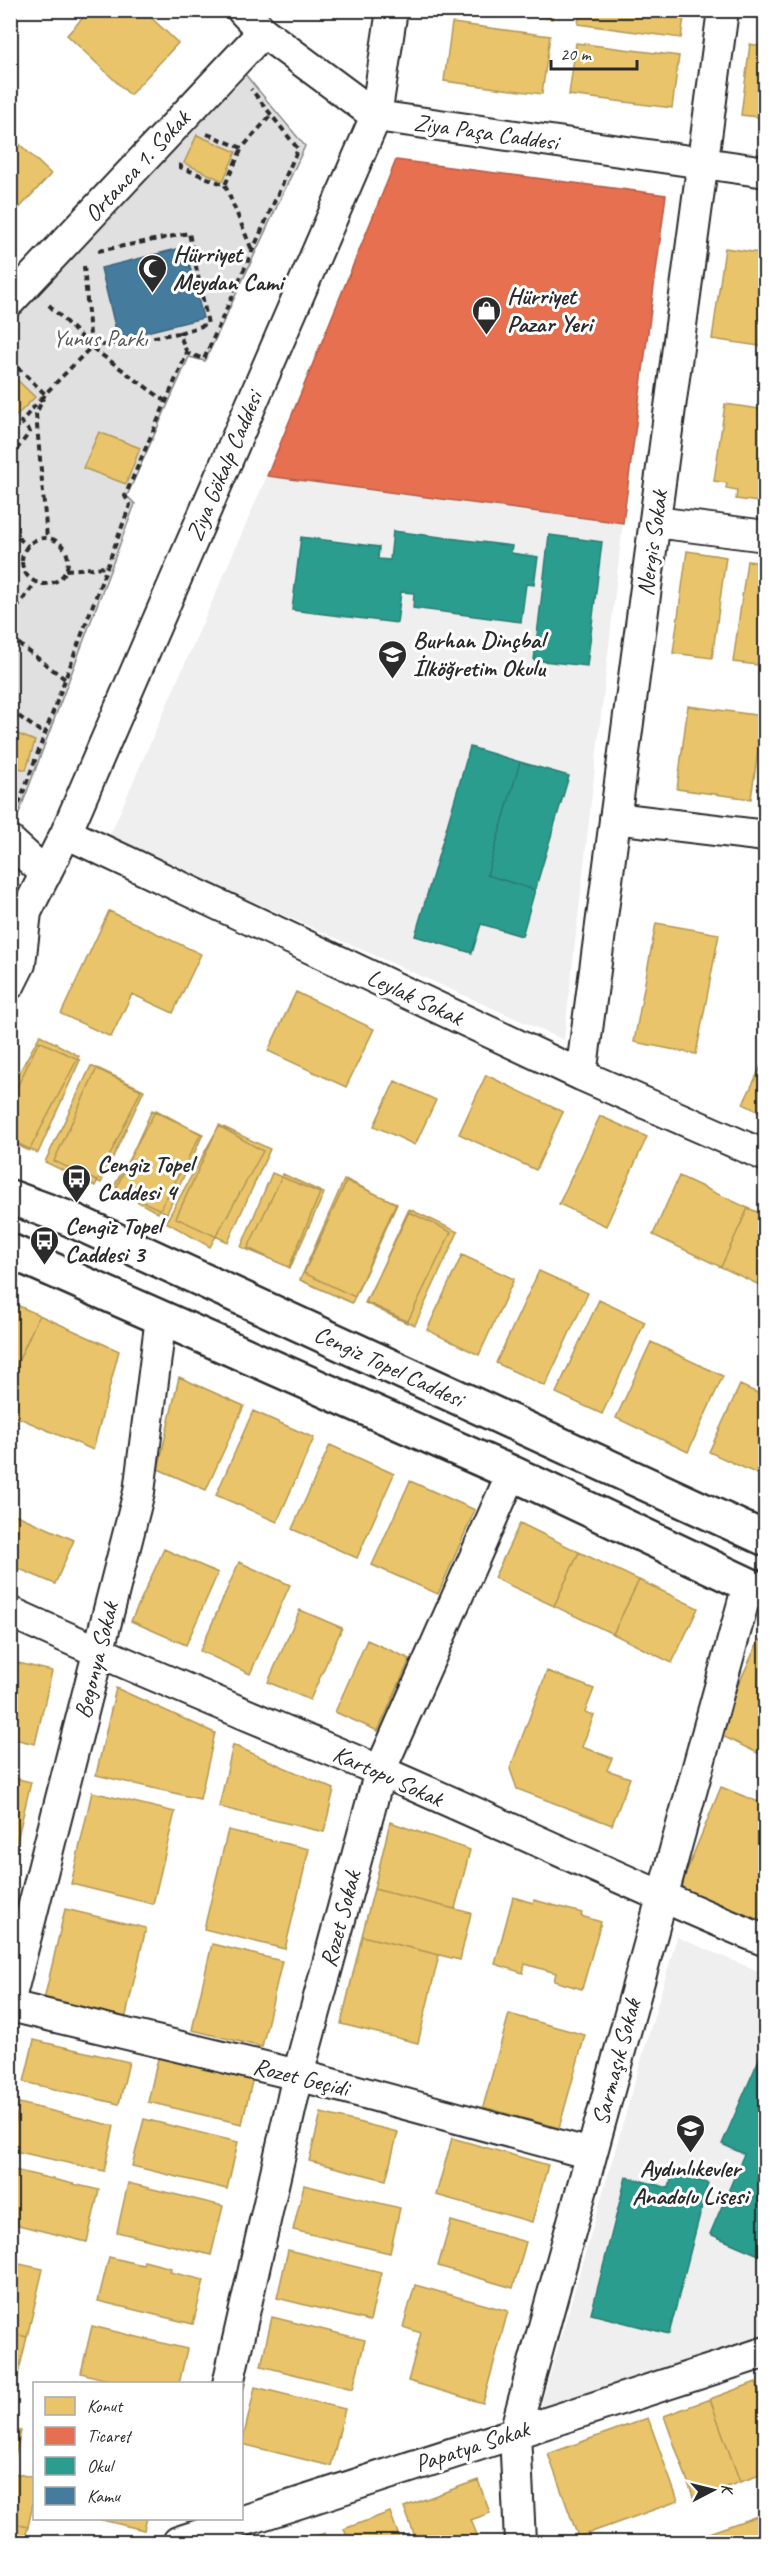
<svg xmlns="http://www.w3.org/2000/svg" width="776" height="2553" font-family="Caveat,sans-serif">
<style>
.built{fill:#efefef}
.green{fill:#e0e0e0;stroke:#868686;stroke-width:1.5}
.homes{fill:#e9c46a;stroke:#b09657;stroke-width:1.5}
.shops{fill:#e76f51;stroke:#af5b46;stroke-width:1.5}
.schools{fill:#2a9d8f;stroke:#2a7b71;stroke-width:1.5}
.public{fill:#457b9d;stroke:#3d637b;stroke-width:1.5}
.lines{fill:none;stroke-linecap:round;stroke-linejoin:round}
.street-casing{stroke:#2b2b2b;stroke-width:34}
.primary-casing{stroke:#2b2b2b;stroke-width:38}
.path{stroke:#2b2b2b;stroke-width:4;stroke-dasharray:6 4.5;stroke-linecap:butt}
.street{stroke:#fff;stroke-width:30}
.primary{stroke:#fff;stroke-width:33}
.labels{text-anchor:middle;stroke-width:6;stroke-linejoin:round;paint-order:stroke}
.street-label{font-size:24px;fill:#2b2b2b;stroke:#fff}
.poi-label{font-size:24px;font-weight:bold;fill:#2b2b2b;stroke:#fff;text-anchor:start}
.park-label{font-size:24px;fill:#585858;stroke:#fff}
</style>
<rect width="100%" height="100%" fill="#fff"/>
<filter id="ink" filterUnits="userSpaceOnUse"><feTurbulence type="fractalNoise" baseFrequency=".0167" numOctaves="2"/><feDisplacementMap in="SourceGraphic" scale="12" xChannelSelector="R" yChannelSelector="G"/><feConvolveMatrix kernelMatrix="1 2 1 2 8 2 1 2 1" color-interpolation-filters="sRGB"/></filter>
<g filter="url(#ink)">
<path class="built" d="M 267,476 L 623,523 L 564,1040 L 109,837 Z
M 677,1937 L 765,1974 L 765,2334 L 563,2411 L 542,2410 L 542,2402 Z"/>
<path class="green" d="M 239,67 L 305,146 L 205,361 L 189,357 L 127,496 L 135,504 L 13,829 L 11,827 L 11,305 Z"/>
<path class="homes" d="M 90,10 L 143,10 L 178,43 L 130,95 L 67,35 Z
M 491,10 L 553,10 L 552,19 Z
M 580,10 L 685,10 L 681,38 L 578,24 Z
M 452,23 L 550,36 L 542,94 L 444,81 Z
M 576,43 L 679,56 L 672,108 L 569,95 Z
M 750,44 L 766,47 L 766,118 L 741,115 Z
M 10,135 L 51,174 L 10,218 Z
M 197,135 L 236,152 L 223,181 L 184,163 Z
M 725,248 L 766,254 L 766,347 L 712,339 Z
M 10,373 L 35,397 L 10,422 Z
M 725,404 L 766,410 L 766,503 L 736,499 L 737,490 L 726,488 L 727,483 L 714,481 Z
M 99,432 L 140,448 L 126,484 L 83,468 Z
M 687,551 L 726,557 L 712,658 L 673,653 Z
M 747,561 L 766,563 L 766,666 L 733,662 Z
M 688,706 L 763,716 L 751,799 L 677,789 Z
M 10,731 L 35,741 L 26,770 L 16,767 L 10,783 Z
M 109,911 L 201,954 L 173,1013 L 132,994 L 111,1037 L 61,1014 Z
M 656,923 L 719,934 L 696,1054 L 634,1042 Z
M 296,992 L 374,1029 L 346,1087 L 268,1051 Z
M 40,1035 L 79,1056 L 29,1151 L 10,1141 L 10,1089 Z
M 39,1041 L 80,1060 L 38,1153 L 10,1140 L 10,1102 Z
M 766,1056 L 766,1115 L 743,1104 Z
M 91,1066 L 141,1090 L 95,1186 L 45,1162 Z
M 97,1068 L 144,1090 L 101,1183 L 54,1161 Z
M 486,1075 L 563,1112 L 536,1170 L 459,1134 Z
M 395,1081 L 436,1100 L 415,1145 L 374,1126 Z
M 152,1110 L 203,1134 L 167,1213 L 116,1189 Z
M 156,1110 L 201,1134 L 158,1213 L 113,1188 Z
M 600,1116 L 647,1137 L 606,1226 L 559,1204 Z
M 219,1125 L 270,1149 L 228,1242 L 176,1218 Z
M 219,1126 L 263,1151 L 210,1247 L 166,1222 Z
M 272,1173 L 320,1193 L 289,1267 L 241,1247 Z
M 283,1174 L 324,1193 L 290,1268 L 248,1248 Z
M 679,1176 L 748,1208 L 721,1267 L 653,1235 Z
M 344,1180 L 396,1203 L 352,1303 L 300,1280 Z
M 347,1180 L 397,1204 L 355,1297 L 304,1273 Z
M 748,1208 L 766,1216 L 766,1288 L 721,1267 Z
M 409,1209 L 458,1232 L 415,1325 L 366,1302 Z
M 409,1212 L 451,1232 L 407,1323 L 365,1303 Z
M 462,1255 L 514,1279 L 479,1355 L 427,1330 Z
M 539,1271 L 588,1293 L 545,1386 L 496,1363 Z
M 599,1300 L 645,1322 L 602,1414 L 556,1393 Z
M 10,1302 L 39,1315 L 10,1380 Z
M 39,1315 L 119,1351 L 93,1450 L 10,1414 L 10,1380 Z
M 651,1342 L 723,1376 L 688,1452 L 616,1418 Z
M 179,1377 L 244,1406 L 206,1490 L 158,1469 Z
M 740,1385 L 766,1397 L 766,1478 L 709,1452 Z
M 253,1411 L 314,1438 L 277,1522 L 216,1495 Z
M 330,1445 L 394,1474 L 357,1558 L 292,1529 Z
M 410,1481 L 475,1510 L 438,1594 L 372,1565 Z
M 10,1512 L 74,1540 L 55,1584 L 10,1565 Z
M 520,1523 L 579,1552 L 554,1606 L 494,1578 Z
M 164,1549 L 218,1573 L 186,1645 L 131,1621 Z
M 579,1552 L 639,1580 L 613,1634 L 554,1606 Z
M 239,1562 L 290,1585 L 250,1674 L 200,1651 Z
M 639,1580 L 698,1608 L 672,1663 L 613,1634 Z
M 300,1610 L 342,1628 L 310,1700 L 268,1682 Z
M 367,1640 L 410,1659 L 378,1731 L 335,1712 Z
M 759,1640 L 766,1642 L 766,1757 L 716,1733 Z
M 10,1661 L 52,1671 L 35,1744 L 10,1738 Z
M 547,1671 L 594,1689 L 585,1712 L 594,1715 L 582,1747 L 612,1758 L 607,1770 L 630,1778 L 612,1825 L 517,1789 L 510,1769 Z
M 116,1688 L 215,1733 L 200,1799 L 96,1775 Z
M 233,1745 L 334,1789 L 324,1832 L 219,1807 Z
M 10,1777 L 31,1782 L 12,1862 L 10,1861 Z
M 721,1787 L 766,1805 L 766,1923 L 680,1887 Z
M 92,1792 L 175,1812 L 153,1904 L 71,1884 Z
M 390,1822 L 470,1850 L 455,1909 L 374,1889 Z
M 228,1830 L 309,1849 L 285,1949 L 204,1929 Z
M 374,1889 L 471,1913 L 460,1960 L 362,1936 Z
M 513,1897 L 533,1903 L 534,1900 L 582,1913 L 581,1916 L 601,1922 L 582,1989 L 554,1981 L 556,1973 L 525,1964 L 523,1973 L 495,1964 Z
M 65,1909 L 146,1928 L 125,2020 L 44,2000 Z
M 362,1936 L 439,1955 L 418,2043 L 341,2024 Z
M 212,1944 L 282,1961 L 262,2047 L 192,2030 Z
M 509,2014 L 585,2035 L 559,2128 L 483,2107 Z
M 34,2040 L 129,2062 L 119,2104 L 24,2082 Z
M 159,2054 L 253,2077 L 242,2124 L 148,2102 Z
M 19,2103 L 114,2126 L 104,2171 L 10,2150 Z
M 321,2113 L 398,2132 L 386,2180 L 309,2161 Z
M 144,2119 L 238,2142 L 227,2189 L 132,2166 Z
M 452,2138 L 548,2165 L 532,2222 L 436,2195 Z
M 10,2169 L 99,2190 L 87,2242 L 10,2223 Z
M 128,2183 L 223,2206 L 211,2255 L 117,2232 Z
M 304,2185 L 400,2208 L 390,2253 L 293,2230 Z
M 451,2221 L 526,2242 L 513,2288 L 438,2266 Z
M 288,2250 L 381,2273 L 370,2321 L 277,2298 Z
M 109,2257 L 143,2265 L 144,2261 L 171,2268 L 170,2272 L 204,2280 L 193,2324 L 98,2301 Z
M 10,2262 L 43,2269 L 27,2337 L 10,2333 Z
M 415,2285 L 508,2311 L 483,2403 L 408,2381 L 421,2333 L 403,2327 Z
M 272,2317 L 365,2340 L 353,2389 L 261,2366 Z
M 92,2326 L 187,2349 L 179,2384 L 123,2384 L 81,2373 Z
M 10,2333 L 27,2337 L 11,2404 L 10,2404 Z
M 756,2382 L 766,2408 L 766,2473 L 740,2482 L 710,2399 Z
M 255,2387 L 345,2409 L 331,2466 L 242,2444 Z
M 710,2399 L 740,2482 L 694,2499 L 664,2416 Z
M 648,2418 L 678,2501 L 578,2537 L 548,2454 Z
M 10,2429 L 21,2431 L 11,2472 L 34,2478 L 34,2498 L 28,2527 L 10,2523 Z
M 478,2480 L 490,2513 L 471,2520 L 480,2542 L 417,2542 L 404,2507 Z
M 390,2512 L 401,2542 L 349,2542 L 344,2529 Z
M 766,2513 L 766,2542 L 706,2542 L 703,2535 Z
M 94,2518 L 147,2518 L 144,2530 Z
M 10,2523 L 28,2527 L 24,2542 L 10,2542 Z
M 325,2533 L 328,2542 L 298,2542 Z"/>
<path class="shops" d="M 396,160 L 666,195 L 623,523 L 267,476 Z"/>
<path class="schools" d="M 393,531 L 512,546 L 511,553 L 538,557 L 534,585 L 526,584 L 521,622 L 413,608 L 414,593 L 401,592 L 397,623 L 292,610 L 301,537 L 379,547 L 378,559 L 390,560 Z
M 549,535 L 602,542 L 587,666 L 534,660 Z
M 470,747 L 520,762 L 487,875 L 535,890 L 522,936 L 481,924 L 472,953 L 415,936 Z
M 520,762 L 569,776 L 535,890 L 487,875 Z
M 766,2043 L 766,2258 L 710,2234 L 744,2154 L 722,2144 Z
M 672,2174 L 708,2183 L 669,2334 L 591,2314 L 626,2177 L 669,2188 Z"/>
<path class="public" d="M 185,247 L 203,318 L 118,339 L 101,268 Z"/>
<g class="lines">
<defs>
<path id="street" d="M 242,10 L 263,32 L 376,116 L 766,172
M 10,301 L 263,32
M 655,522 L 766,536
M 615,818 L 766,836
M 66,833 L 581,1075 L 766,1156
M 10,841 L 46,874
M 10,984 L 20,964 L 26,912 L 66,833 L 376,116 L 392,10
M 581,1075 L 723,10
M 10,1612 C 132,1668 256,1718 378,1770 C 508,1826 635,1887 766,1941
M 10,1999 L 139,1492 L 161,1317
M 10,2006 L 298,2075 L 591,2154
M 228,2384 L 298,2075 L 380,1771 L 512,1473
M 178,2542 L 766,2352
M 520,2542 L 515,2432 L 748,1585"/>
<path id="primary" d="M 10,1197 L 70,1219 L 766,1539
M 10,1251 L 512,1473 L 766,1593"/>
</defs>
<use href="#street" class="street-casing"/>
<use href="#primary" class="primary-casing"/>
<path class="path" d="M 207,134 L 242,148 L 271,115
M 181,164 L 180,167 L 225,185 L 242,148
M 225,185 L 252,250
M 98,251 L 189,233 L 208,324 L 179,333
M 84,266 L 91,347 L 165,401
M 91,347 L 179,333 L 187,353
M 10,360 L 45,394 L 91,347 L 47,303
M 10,458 L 30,432 L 21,422 L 45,394 L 36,414 L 47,538
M 10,531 L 28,546
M22 561a23 23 0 1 1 46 0a23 23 0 1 1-46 0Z
M 10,566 L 22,565
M 66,570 L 107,567
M 10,617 L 36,582
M 10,637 L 65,679
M 10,710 L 44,734
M 15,814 L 130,505 L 125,496 L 187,353 L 204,359 L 298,149 L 251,89"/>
<use href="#street" class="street"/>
<use href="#primary" class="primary"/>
</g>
</g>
<defs>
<symbol id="mosque-pin" viewBox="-11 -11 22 30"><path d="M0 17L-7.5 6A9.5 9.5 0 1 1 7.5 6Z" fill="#2b2b2b" stroke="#fff"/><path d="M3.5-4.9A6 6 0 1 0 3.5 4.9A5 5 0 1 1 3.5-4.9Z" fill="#fff"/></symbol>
<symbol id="shop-pin" viewBox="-11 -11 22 30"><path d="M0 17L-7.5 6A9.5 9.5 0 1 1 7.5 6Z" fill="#2b2b2b" stroke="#fff"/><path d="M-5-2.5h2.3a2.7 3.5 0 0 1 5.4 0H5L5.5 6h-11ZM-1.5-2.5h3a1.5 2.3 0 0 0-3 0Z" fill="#fff"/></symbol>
<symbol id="school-pin" viewBox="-11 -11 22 30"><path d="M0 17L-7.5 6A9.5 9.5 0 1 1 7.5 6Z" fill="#2b2b2b" stroke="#fff"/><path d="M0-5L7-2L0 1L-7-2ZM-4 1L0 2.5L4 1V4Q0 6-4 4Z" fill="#fff"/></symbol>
<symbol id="bus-pin" viewBox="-11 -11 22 30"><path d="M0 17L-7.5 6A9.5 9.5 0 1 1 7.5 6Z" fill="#2b2b2b" stroke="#fff"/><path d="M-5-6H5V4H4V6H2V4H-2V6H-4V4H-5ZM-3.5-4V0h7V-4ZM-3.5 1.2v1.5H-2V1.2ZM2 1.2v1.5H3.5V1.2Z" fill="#fff"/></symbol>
</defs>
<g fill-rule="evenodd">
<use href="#mosque-pin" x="136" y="252" width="33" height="45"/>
<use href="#shop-pin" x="470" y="294" width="33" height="45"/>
<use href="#school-pin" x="376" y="638" width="33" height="45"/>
<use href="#bus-pin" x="60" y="1162" width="33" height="45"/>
<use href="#bus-pin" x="28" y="1224" width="33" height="45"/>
<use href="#school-pin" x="674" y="2112" width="33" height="45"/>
</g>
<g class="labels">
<g class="street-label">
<text transform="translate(486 132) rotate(8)" y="8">Ziya Paşa Caddesi</text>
<text transform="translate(137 166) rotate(-47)" y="8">Ortanca 1. Sokak</text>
<text transform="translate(224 466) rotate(-67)" y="8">Ziya Gökalp Caddesi</text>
<text transform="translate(652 543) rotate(-82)" y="8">Nergis Sokak</text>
<text transform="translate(415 997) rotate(25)" y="8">Leylak Sokak</text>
<text transform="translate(389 1366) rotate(25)" y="8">Cengiz Topel Caddesi</text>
<text transform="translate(96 1660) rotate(-76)" y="8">Begonya Sokak</text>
<text transform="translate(388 1776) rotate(24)" y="8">Kartopu Sokak</text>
<text transform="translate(340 1919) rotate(-75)" y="8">Rozet Sokak</text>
<text transform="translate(616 2062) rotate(-75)" y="8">Sarmaşık Sokak</text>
<text transform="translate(301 2077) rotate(14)" y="8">Rozet Geçidi</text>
<text transform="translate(472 2446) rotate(-18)" y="8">Papatya Sokak</text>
</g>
<g class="poi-label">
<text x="173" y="262">Hürriyet<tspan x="173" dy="28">Meydan Cami</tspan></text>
<text x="507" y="304">Hürriyet<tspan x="507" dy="28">Pazar Yeri</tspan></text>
<text x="413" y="648">Burhan Dinçbal<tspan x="413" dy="28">İlköğretim Okulu</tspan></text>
<text x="97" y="1172">Cengiz Topel<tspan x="97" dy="28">Caddesi 4</tspan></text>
<text x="65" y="1234">Cengiz Topel<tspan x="65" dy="28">Caddesi 3</tspan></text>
<text x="690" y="2176" text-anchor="middle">Aydınlıkevler<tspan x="690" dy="28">Anadolu Lisesi</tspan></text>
</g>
<g class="park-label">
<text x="100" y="346">Yunus Parkı</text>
</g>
</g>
<rect width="776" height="2553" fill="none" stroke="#fff" stroke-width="36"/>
<rect x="18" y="18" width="740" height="2517" fill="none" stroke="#2b2b2b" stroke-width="2" filter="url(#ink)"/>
<rect x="33" y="2382" width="210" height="138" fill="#ffffff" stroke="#aaaaaa" stroke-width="1.5"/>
<rect x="45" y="2397" width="30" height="18" fill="#e9c46a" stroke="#aaaaaa" stroke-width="1.5"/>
<text x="87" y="2412" font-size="18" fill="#2b2b2b">Konut</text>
<rect x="45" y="2427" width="30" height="18" fill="#e76f51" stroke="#aaaaaa" stroke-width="1.5"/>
<text x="87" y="2442" font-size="18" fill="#2b2b2b">Ticaret</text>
<rect x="45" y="2457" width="30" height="18" fill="#2a9d8f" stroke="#aaaaaa" stroke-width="1.5"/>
<text x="87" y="2472" font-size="18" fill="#2b2b2b">Okul</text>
<rect x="45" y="2487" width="30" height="18" fill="#457b9d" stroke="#aaaaaa" stroke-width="1.5"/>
<text x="87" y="2502" font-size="18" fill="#2b2b2b">Kamu</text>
<g transform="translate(713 2490) rotate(83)" stroke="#ffffff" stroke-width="4.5" paint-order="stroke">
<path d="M0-4.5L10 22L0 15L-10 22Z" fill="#2b2b2b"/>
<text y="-9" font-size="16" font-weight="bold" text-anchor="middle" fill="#2b2b2b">K</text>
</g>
<path d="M551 60v9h86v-9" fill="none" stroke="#2b2b2b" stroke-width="3"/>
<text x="560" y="60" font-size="18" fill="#2b2b2b" stroke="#ffffff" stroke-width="4.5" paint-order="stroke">20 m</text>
</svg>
